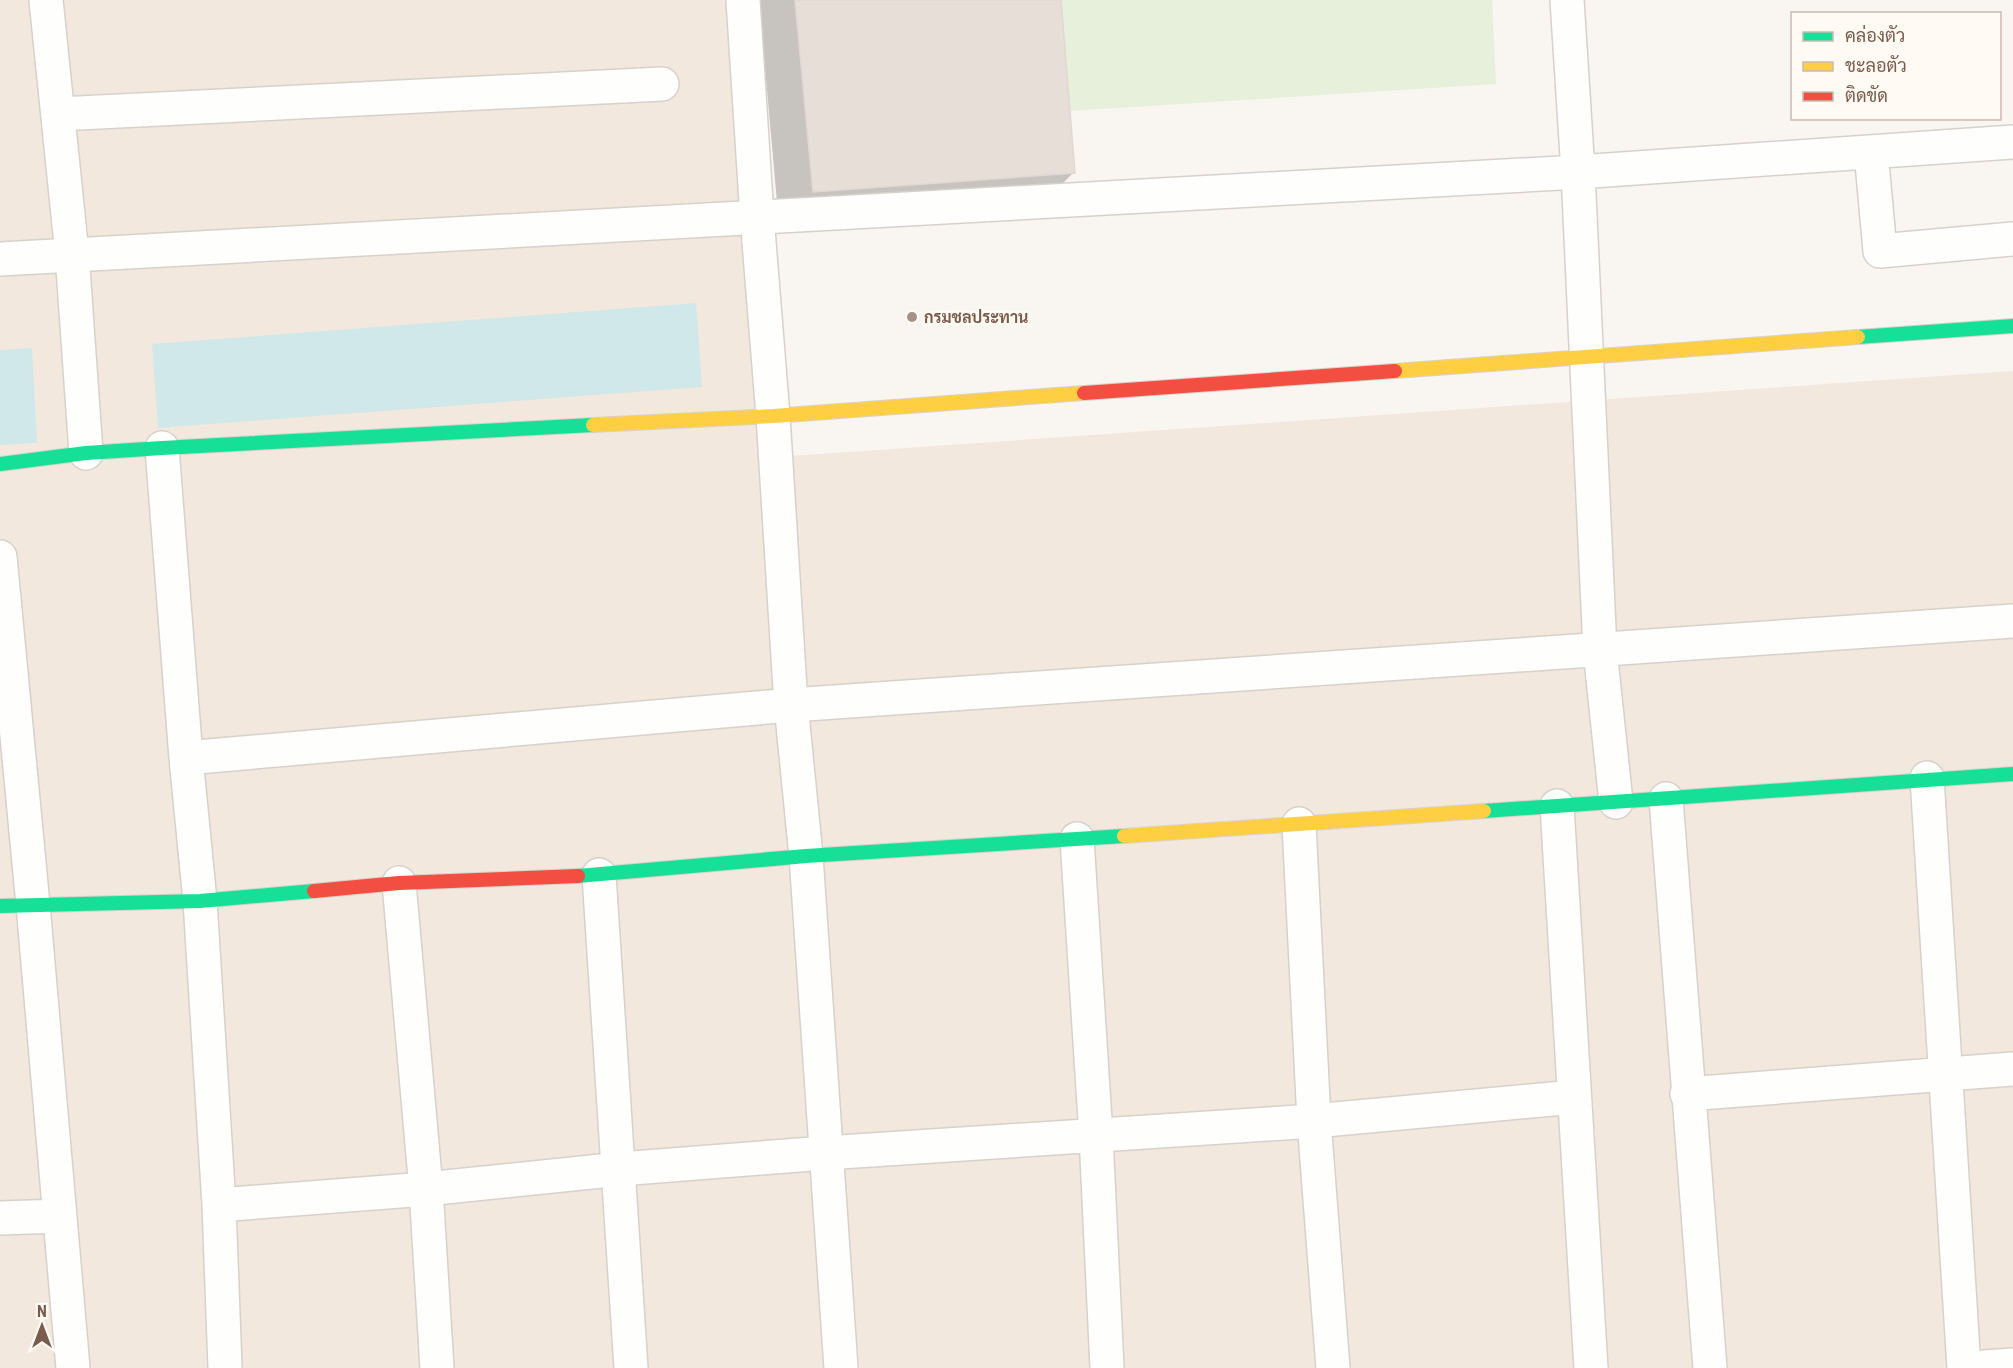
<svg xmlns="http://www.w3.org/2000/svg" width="2013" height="1368" font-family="'Roboto Condensed',Sarabun,sans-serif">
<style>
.residential{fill:#f2e8de}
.green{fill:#e7f0db}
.water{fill:#d0e8ea}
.shadow{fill:#0003}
.building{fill:#e6ded7;stroke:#e2d8d2;stroke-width:1.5}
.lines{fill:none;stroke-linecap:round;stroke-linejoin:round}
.street-casing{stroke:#d7d1cb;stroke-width:36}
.fast-casing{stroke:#d9d2cb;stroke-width:16}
.slow-casing{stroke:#d9d2cb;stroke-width:16}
.jam-casing{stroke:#d9d2cb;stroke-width:16}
.street{stroke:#fefefd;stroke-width:33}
.fast{stroke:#16e098;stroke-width:14}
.slow{stroke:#ffcf43;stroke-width:14}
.jam{stroke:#f24e42;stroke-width:14}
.poi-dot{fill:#a69286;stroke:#fffaf3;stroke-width:2}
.labels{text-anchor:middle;stroke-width:4.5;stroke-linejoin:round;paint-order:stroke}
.poi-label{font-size:16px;font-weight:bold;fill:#7a5c4d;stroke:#fffaf3;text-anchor:start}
</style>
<rect width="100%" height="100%" fill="#f9f5f0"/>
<path class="residential" d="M 0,0 L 731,0 L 762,458 L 2013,371 L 2013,1368 L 0,1368 Z"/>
<path class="green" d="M 1061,0 L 1492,0 L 1496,84 L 1069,111 Z"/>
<path class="water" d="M 696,303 L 702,387 L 158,428 L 152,344 Z
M 32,348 L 37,443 L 0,445 L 0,350 Z"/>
<path class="shadow" d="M 759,0 L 1059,0 L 1074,172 L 1040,206 L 779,225 Z"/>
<path class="building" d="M 795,0 L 1061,0 L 1075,173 L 813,192 Z"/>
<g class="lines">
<defs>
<path id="street" d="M 46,0 L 72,254 L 86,453
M 743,0 L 757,217 L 773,416 L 791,705 L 806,856 L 841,1368
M 1567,0 L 1578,172 L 1600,650 L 1616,802
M 58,114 L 662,84
M 1871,152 L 1880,251 L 2013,239
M 0,259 L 1578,172 L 2013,142
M 162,448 L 186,758 L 200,901 L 219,1205 L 225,1368
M 0,557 L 33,905 L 73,1368
M 186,758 L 791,705 L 2013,621
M 1927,778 L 1964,1368
M 1666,799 L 1710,1368
M 1557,806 L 1591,1368
M 1299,824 L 1314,1121 L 1333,1368
M 1077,839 L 1096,1136 L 1107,1368
M 599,875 L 631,1368
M 399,883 L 426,1189 L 437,1368
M 1687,1094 L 2013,1069
M 219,1205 L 426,1189 L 620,1169 L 825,1153 L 1314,1121 L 1574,1097
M 0,1218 L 59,1216
M 1969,1368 L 2013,1365"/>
<path id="fast" d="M 1858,337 L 2013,326
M 0,464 L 86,453 L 162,448 L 593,425
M 1484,811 L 2013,774
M 578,876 L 806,856 L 1124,836
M 0,906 L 200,901 L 314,891"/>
<path id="slow" d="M 1395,371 L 1858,337
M 593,425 L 773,416 L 1084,393
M 1124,836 L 1484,811"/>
<path id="jam" d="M 1084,393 L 1395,371
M 314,891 L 399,883 L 578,876"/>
</defs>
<use href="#street" class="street-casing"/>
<use href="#fast" class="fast-casing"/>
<use href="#slow" class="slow-casing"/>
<use href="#jam" class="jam-casing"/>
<use href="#street" class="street"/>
<use href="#fast" class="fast"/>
<use href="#slow" class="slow"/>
<use href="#jam" class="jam"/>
</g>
<circle class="poi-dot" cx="912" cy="317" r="6"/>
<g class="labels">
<g class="poi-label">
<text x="924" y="323">กรมชลประทาน</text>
</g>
</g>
<rect x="1791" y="12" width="210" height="108" fill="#fffaf3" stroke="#cabbb1" stroke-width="1.5"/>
<rect x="1803" y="32" width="30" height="9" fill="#16e098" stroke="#cabbb1" stroke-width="1.5"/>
<text x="1845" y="42" font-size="18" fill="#7a5c4d">คล่องตัว</text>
<rect x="1803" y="62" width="30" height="9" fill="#ffcf43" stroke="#cabbb1" stroke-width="1.5"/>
<text x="1845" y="72" font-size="18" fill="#7a5c4d">ชะลอตัว</text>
<rect x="1803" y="92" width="30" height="9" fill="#f24e42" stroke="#cabbb1" stroke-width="1.5"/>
<text x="1845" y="102" font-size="18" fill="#7a5c4d">ติดขัด</text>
<g transform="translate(42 1326)" stroke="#fffaf3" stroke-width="4.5" paint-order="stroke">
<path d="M0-4.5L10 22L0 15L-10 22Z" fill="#7a5c4d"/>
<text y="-9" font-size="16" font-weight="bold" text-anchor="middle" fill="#7a5c4d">N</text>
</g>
</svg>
